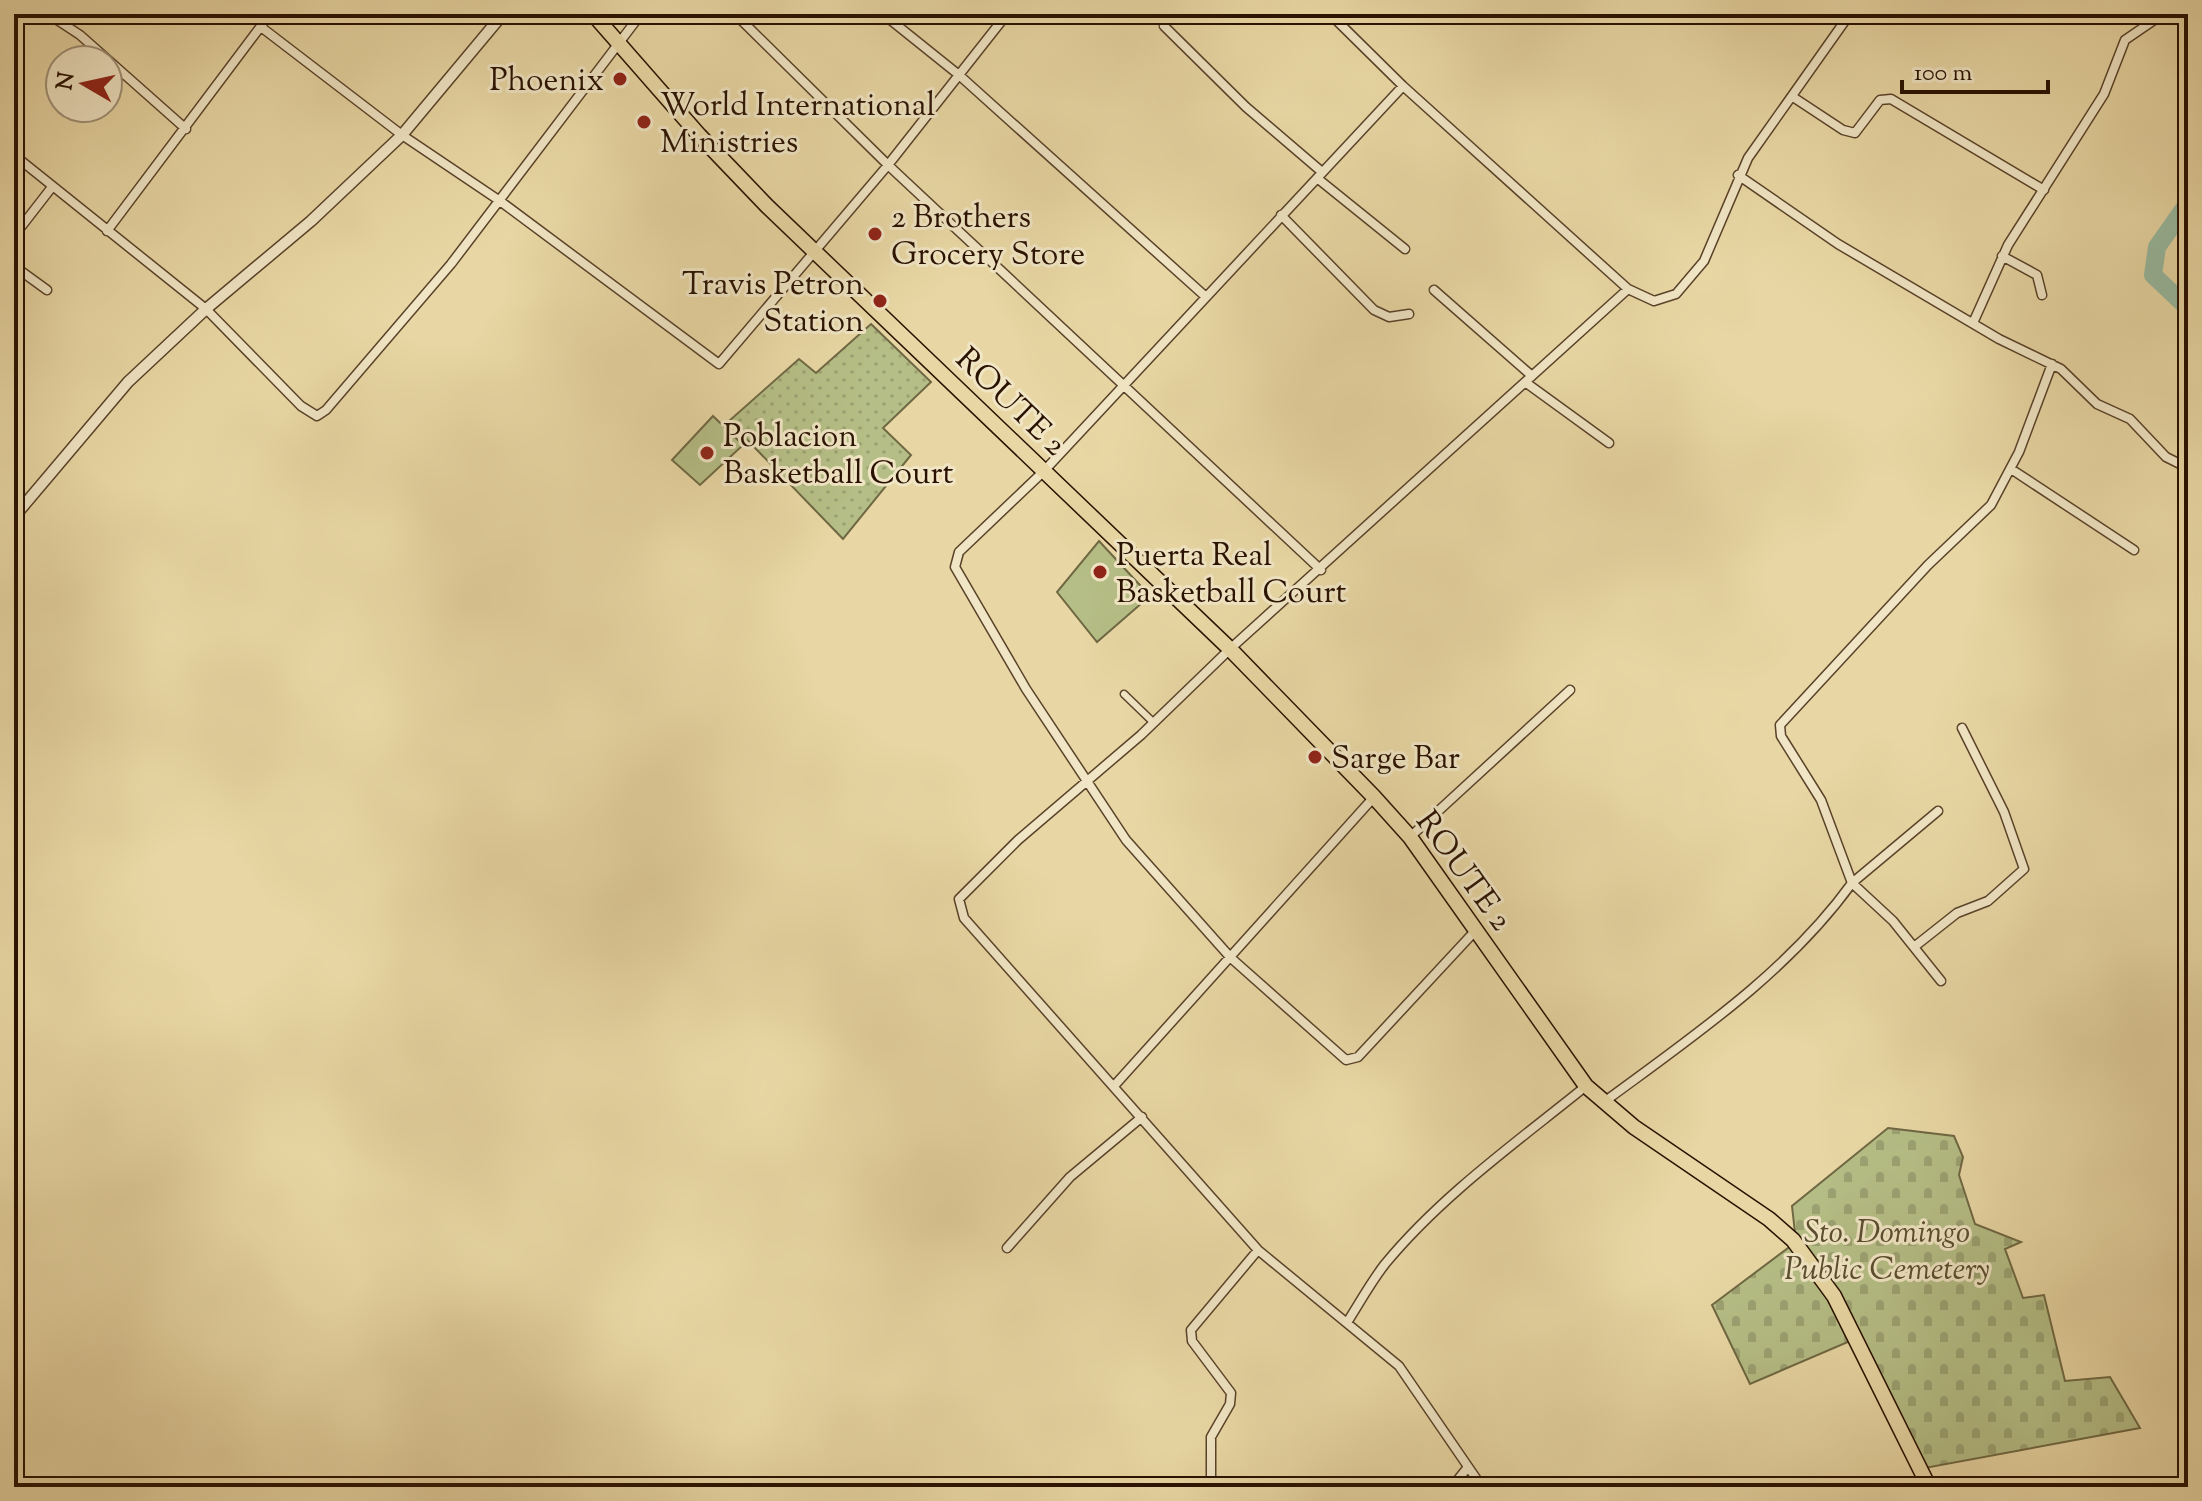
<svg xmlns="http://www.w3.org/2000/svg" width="2202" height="1501" font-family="'Sorts Mill Goudy',serif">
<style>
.green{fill:#b5be86;stroke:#6f6843;stroke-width:2}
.cemetery{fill:url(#cemetery-stones);stroke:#6f6843;stroke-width:2}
.park{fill:url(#park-dots);stroke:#6f6843;stroke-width:2}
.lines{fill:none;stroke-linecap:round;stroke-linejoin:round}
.river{stroke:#98baa0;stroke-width:18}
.pedestrian-casing{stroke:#594229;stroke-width:9}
.minor-casing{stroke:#594229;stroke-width:11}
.tertiary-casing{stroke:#594229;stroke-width:13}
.trunk-casing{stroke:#291100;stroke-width:17}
.pedestrian{stroke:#f0e5c4;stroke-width:6}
.minor{stroke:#f0e5c4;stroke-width:8}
.tertiary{stroke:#f0e5c4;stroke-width:10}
.trunk{stroke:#e8d7a4;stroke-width:14}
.poi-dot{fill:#8f2418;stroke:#f0e5c4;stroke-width:3}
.labels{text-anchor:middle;stroke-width:6;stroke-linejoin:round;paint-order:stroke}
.poi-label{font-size:32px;fill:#291100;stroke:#f0e5c4;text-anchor:start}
.street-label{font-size:32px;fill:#291100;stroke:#f0e5c4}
.park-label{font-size:32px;font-style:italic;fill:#5a4e2f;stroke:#f0e5c4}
</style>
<defs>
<pattern id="cemetery-stones" width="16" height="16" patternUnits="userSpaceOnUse" patternTransform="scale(2)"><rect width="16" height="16" fill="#b5be86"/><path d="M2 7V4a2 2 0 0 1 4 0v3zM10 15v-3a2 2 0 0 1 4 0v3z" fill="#9ca272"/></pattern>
<pattern id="park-dots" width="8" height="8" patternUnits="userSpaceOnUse" patternTransform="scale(2)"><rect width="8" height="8" fill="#b5be86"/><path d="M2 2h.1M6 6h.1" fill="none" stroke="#9ca272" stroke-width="1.8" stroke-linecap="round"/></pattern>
</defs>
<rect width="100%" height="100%" fill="#e8d7a4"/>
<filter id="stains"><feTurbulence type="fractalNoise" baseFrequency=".0025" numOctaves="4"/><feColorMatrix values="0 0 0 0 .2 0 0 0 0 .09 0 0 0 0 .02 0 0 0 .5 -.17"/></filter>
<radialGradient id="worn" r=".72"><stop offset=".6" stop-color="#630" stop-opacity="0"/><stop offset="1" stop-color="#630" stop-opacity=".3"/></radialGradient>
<path class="green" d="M 713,416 L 743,445 L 700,485 L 672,460 Z
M 1099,541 L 1150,596 L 1097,642 L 1057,592 Z"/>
<path class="cemetery" d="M 1888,1128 L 1954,1136 L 1963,1157 L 1959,1175 L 1975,1224 L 2021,1242 L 2005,1249 L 2023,1298 L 2044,1295 L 2065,1381 L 2110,1377 L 2140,1428 L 1925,1468 L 1857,1338 L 1750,1384 L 1712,1305 L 1796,1242 L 1792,1206 Z"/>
<path class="park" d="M 871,324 L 931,382 L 883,428 L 911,455 L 843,539 L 729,421 L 799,359 L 816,373 Z"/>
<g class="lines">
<path class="river" d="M 2183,14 L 2188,22
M 2188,203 L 2157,247 L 2153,275 L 2188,308"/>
<defs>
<path id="pedestrian" d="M 1124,694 L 1154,723"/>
<path id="minor" d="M 48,14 L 80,35 L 186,129
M 735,14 L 888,165 L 1321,570
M 883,14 L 959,75 L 1206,297
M 1330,14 L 1403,86 L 1628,289 L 1654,301 L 1676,294 L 1704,261 L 1748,158 L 1847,18
M 1164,26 L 1246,107 L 1322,172
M 261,27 L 402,135 L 500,201 L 719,364 L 888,165 L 1007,14
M 1403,86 L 1044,471 L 959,552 L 955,567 L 1026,689 L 1126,840 L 1231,958 L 1346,1060 L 1358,1057 L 1476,930
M 1793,97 L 1843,130 L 1855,133 L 1880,100 L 1891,99 L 2044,190
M 14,155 L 206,309 L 301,406 L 317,416 L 326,410 L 451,264 L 641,14
M 1738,175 L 1838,244 L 1999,339 L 2061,369 L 2097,404 L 2130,419 L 2166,457 L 2188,468
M 1317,178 L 1405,249
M 1281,215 L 1374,310 L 1389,317 L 1409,314
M 107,231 L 270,14
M 14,236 L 52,187
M 2002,256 L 2037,275 L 2042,295
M 14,266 L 47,290
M 1434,290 L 1532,376
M 1973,323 L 2008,245 L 2104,94 L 2125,40 L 2163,14
M 1525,382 L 1609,443
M 2011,469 L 2134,550
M 1938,811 L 1852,883 L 1893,921 L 1941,981
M 14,828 L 14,846
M 1410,837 L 1570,690
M 1914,947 L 1957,913 L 1988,901 L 2024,869 L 2004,812 L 1962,728
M 1114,1086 L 1374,797
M 1604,1102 C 1692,1037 1787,973 1852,883 L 1821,800 L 1781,736 L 1780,725 L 1928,565 L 1991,505 L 2019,452 L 2052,364
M 1007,1248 L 1070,1177 L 1142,1117
M 1348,1321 C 1360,1302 1371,1282 1385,1264 C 1442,1195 1517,1142 1586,1086
M 1211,1487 L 1211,1437 L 1230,1404 L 1231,1393 L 1192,1341 L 1191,1330 L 1258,1250
M 1452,1487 L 1468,1467
M 1482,1487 L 1399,1366 L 1258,1250 L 964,918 L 959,899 L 1018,840 L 1141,735 L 1230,649 L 1628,289"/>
<path id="tertiary" d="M 14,517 L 128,382 L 206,309 L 311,221 L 402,135 L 503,14"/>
<path id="trunk" d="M 593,14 L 699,135 L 767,206 L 1230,649 L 1374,797 L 1410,837 L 1586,1086 L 1634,1127 L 1769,1219 L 1793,1240 L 1834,1296 L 1929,1487"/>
</defs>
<use href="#pedestrian" class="pedestrian-casing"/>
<use href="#minor" class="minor-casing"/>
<use href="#tertiary" class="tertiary-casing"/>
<use href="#trunk" class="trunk-casing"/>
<use href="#pedestrian" class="pedestrian"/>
<use href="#minor" class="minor"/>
<use href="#tertiary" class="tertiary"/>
<use href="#trunk" class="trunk"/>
</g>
<g class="poi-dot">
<circle cx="620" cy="79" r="8"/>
<circle cx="644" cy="122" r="8"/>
<circle cx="875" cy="234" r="8"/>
<circle cx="880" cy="301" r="8"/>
<circle cx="707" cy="453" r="8"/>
<circle cx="1100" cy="572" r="8"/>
<circle cx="1315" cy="757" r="8"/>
</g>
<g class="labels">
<g class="poi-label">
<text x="604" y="90" text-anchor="end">Phoenix</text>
<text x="660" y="115">World International<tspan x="660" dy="37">Ministries</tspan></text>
<text x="891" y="227">2 Brothers<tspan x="891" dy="37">Grocery Store</tspan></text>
<text x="864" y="294" text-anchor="end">Travis Petron<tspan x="864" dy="37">Station</tspan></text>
<text x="723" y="446">Poblacion<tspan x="723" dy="37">Basketball Court</tspan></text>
<text x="1116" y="565">Puerta Real<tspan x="1116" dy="37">Basketball Court</tspan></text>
<text x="1331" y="768">Sarge Bar</text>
</g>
<g class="street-label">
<text transform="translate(1012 401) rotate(44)" y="11">ROUTE 2</text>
<text transform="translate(1465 870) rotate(54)" y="11">ROUTE 2</text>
</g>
<g class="park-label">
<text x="1887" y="1242">Sto. Domingo<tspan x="1887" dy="37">Public Cemetery</tspan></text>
</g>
</g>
<rect width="2202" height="1501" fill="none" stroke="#e8d7a4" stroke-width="48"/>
<rect x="16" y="16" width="2170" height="1469" fill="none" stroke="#291100" stroke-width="4"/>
<rect x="24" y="24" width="2154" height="1453" fill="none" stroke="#291100" stroke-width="2"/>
<g transform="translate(84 84) rotate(279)"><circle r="38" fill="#f0e5c4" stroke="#a09076" stroke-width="2"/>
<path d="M0-6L14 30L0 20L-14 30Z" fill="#8f2418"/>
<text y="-12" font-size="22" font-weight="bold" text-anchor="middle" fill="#291100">N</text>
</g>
<path d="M1902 80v12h146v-12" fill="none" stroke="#291100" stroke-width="4"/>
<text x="1914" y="80" font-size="24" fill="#291100" stroke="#f0e5c4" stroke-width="6" paint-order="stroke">100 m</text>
<rect width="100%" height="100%" filter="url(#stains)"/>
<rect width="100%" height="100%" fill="url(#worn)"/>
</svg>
